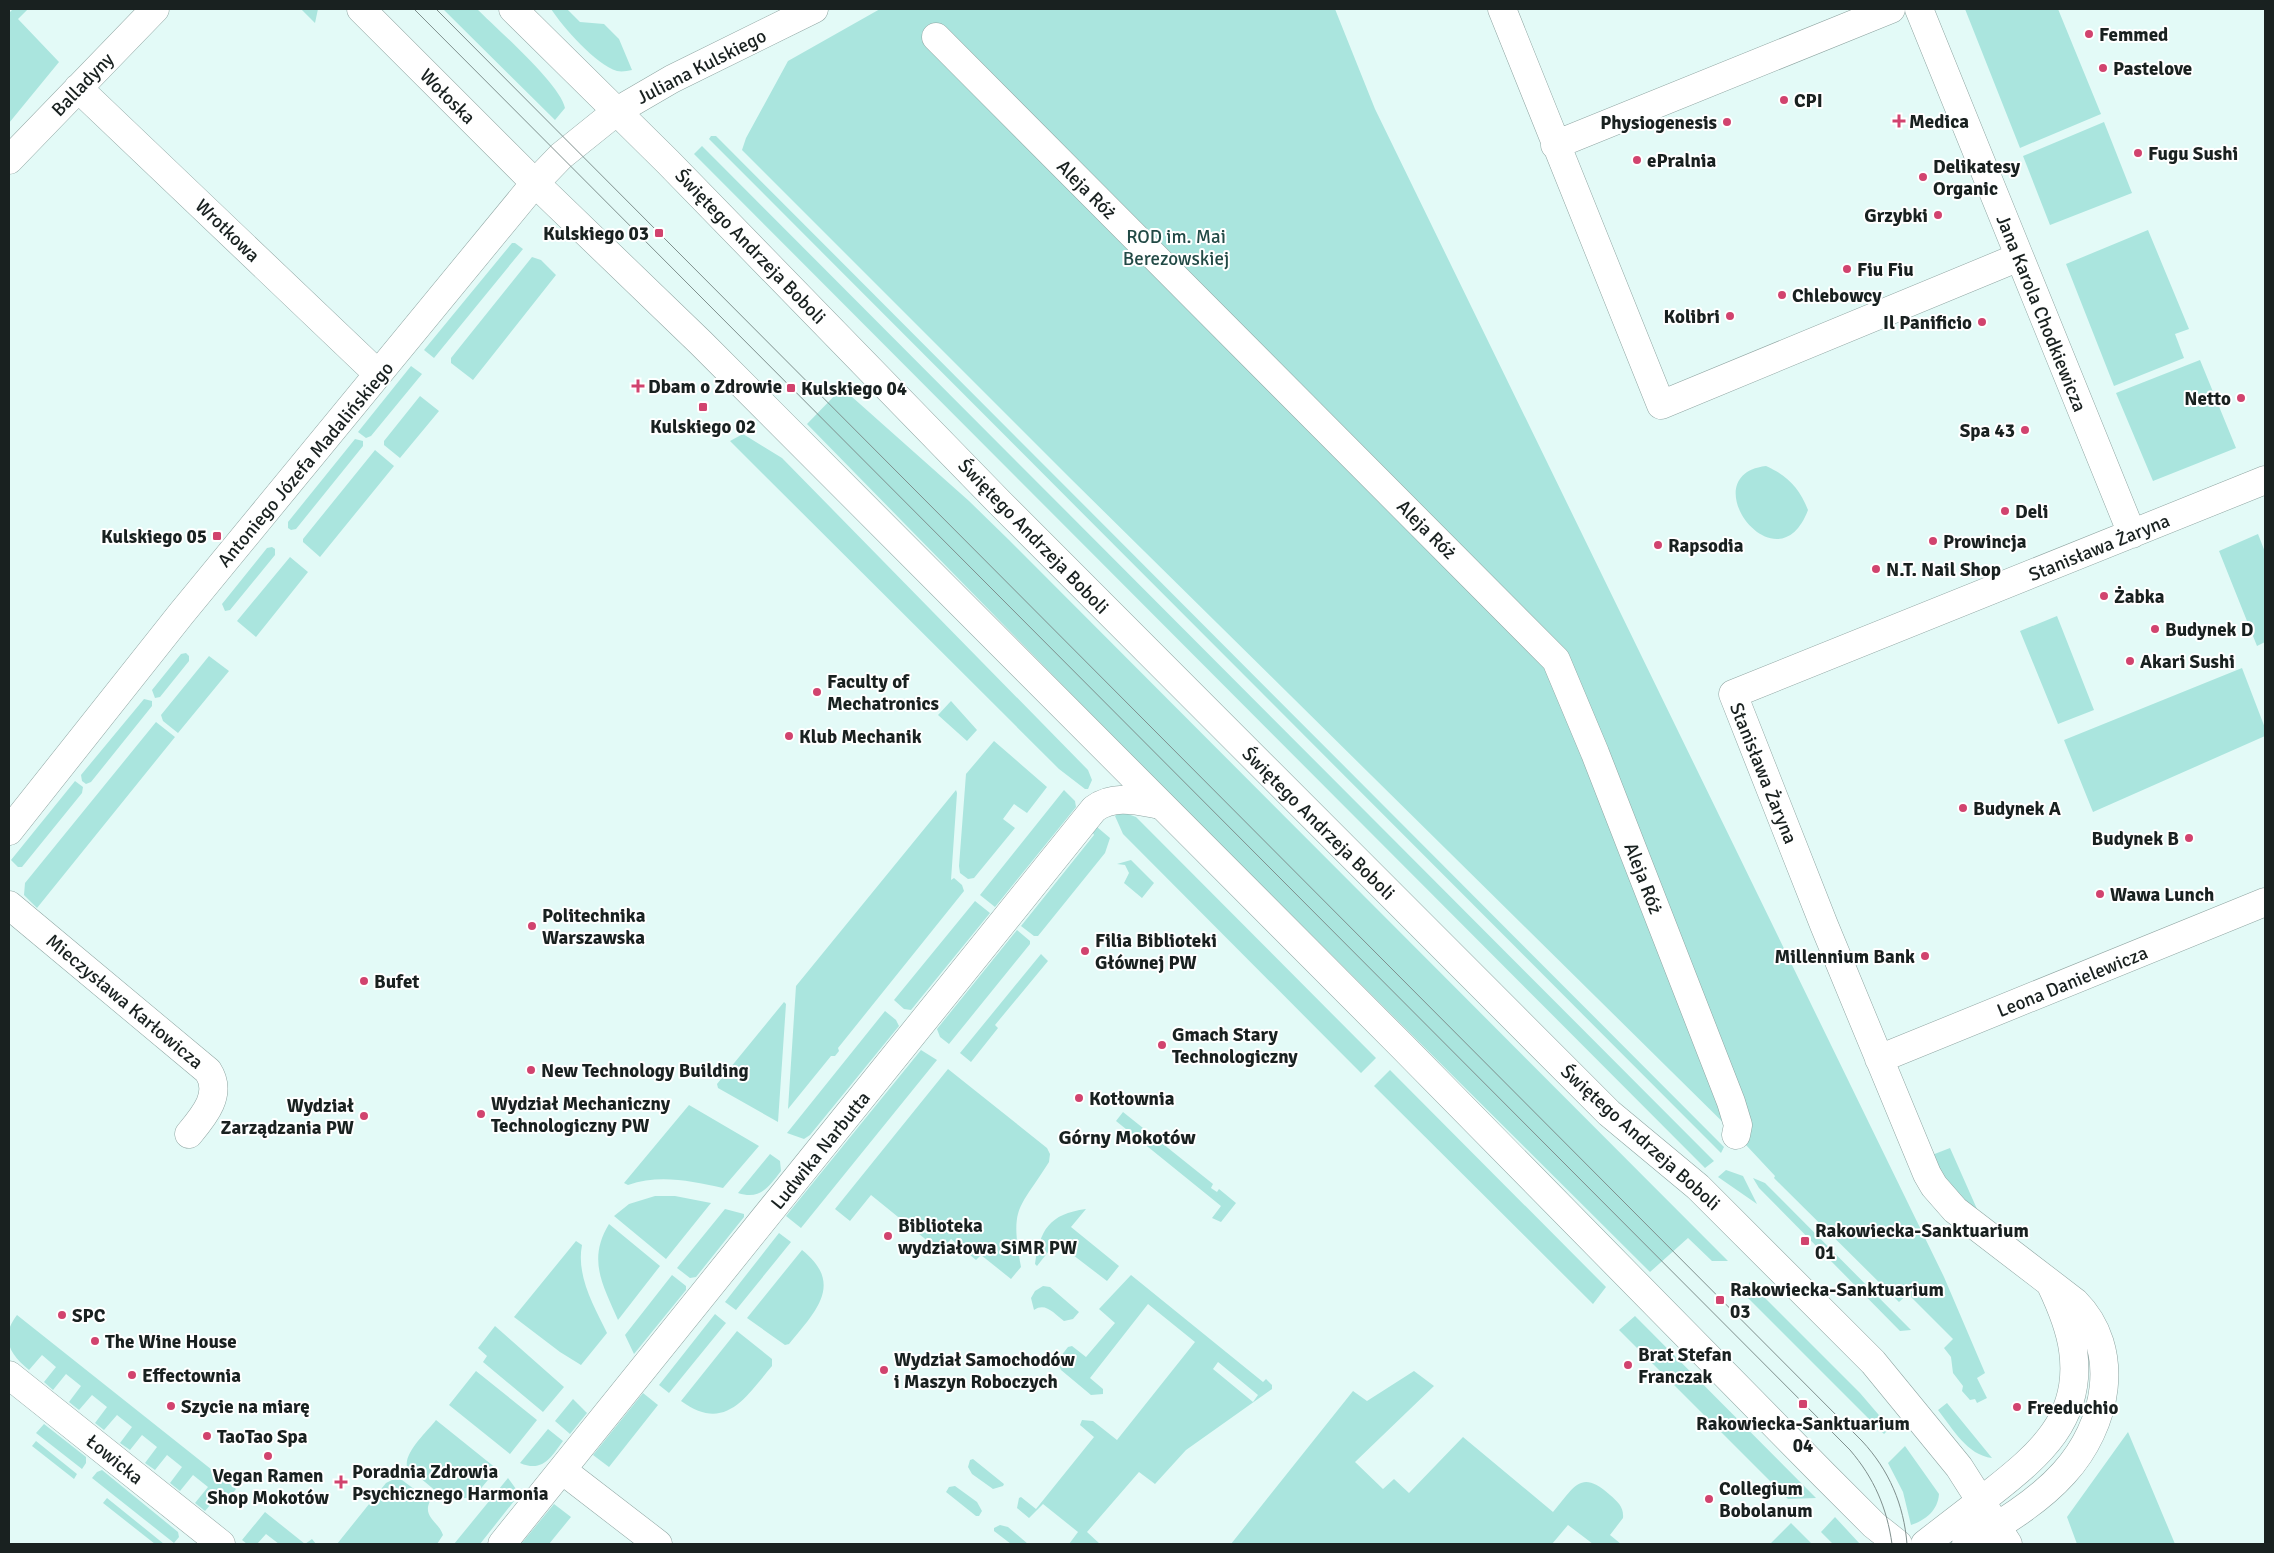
<svg xmlns="http://www.w3.org/2000/svg" width="2274" height="1553" font-family="Signika,sans-serif">
<style>
.green{fill:#aae5de;fill-rule:evenodd}
.lines{fill:none;stroke-linecap:round;stroke-linejoin:round}
.street-casing{stroke:#8fa5a2;stroke-width:29}
.secondary-casing{stroke:#8fa5a2;stroke-width:29}
.street{stroke:#fff;stroke-width:28}
.secondary{stroke:#fff;stroke-width:28}
.tram{stroke:#7f8f8d;stroke-width:1}
.poi-dot{fill:#d1436e;stroke:#fff;stroke-width:2}
.labels{text-anchor:middle;stroke-width:4;stroke-linejoin:round;paint-order:stroke}
.poi-label{font-size:19px;font-weight:bold;fill:#192120;stroke:#fff;text-anchor:start}
.street-label{font-size:19px;fill:#192120;stroke:#fff}
.park-label{font-size:19px;fill:#224a46;stroke:#fff}
.neighbourhood-label{font-size:20px;font-weight:bold;fill:#192120;stroke:#fff}
</style>
<rect width="100%" height="100%" fill="#e3faf7"/>
<path class="green" d="M 13,9 L 28,9 L 18,19 L 59,62 L 9,123 L 9,13 Z
M 301,9 L 318,9 L 315,23 Z
M 443,9 L 477,9 C 497,29 560,84 565,108 L 555,120 Z
M 551,9 L 567,9 L 580,22 L 604,24 L 619,39 L 632,70 C 627,71 622,72 617,71 C 596,65 563,27 551,9 Z
M 880,9 L 1335,9 L 1375,109 L 1944,1277 L 1985,1373 L 1977,1378 L 1987,1398 L 1977,1403 L 1975,1399 L 1970,1400 L 1962,1391 L 1963,1386 L 1953,1373 L 1951,1357 L 1944,1348 L 1953,1339 L 1908,1294 L 1899,1302 L 1774,1178 L 1775,1176 L 1746,1145 L 1071,479 L 742,150 L 746,138 L 788,61 Z
M 1965,9 L 2058,9 L 2101,114 L 2020,148 Z
M 2104,122 L 2132,193 L 2050,225 L 2023,156 Z
M 711,136 L 716,136 L 1724,1147 L 1721,1153 L 709,139 Z
M 702,146 L 1714,1161 L 1705,1168 L 694,154 Z
M 2148,230 L 2189,329 L 2175,334 L 2184,358 L 2114,386 L 2066,264 Z
M 512,243 L 515,243 L 523,249 L 434,358 L 424,350 Z
M 532,257 L 541,260 L 556,275 L 473,380 L 451,363 L 451,358 Z
M 2200,360 L 2236,448 L 2153,481 L 2116,393 Z
M 411,366 L 422,374 L 371,436 L 366,438 L 358,432 Z
M 842,388 L 969,501 L 1009,540 L 1728,1261 L 1712,1261 L 1688,1238 L 1650,1272 L 1139,763 L 807,424 Z
M 420,396 L 439,411 L 400,458 L 384,445 L 384,441 Z
M 743,434 L 782,458 L 1088,770 L 1092,780 L 1088,789 L 1085,789 L 1059,769 L 730,441 Z
M 355,439 L 363,441 L 363,446 L 296,529 L 291,530 L 288,528 L 288,522 Z
M 375,450 L 394,466 L 320,557 L 303,542 L 303,539 Z
M 1766,466 C 1788,476 1799,488 1808,510 C 1777,592 1690,475 1766,466 Z
M 2258,534 L 2265,552 L 2265,642 L 2257,646 L 2219,551 Z
M 272,547 L 275,549 L 275,555 L 230,610 L 225,611 L 222,604 L 267,548 Z
M 290,557 L 308,572 L 256,637 L 237,621 Z
M 2057,616 L 2094,710 L 2058,724 L 2020,631 Z
M 186,653 L 189,656 L 189,661 L 160,697 L 155,698 L 152,690 L 181,654 Z
M 209,656 L 229,671 L 178,733 L 163,721 L 161,715 Z
M 2242,668 L 2265,728 L 2265,736 L 2093,812 L 2064,740 Z
M 144,699 L 152,701 L 152,706 L 91,782 L 86,784 L 82,781 L 81,775 Z
M 951,701 L 977,730 L 967,741 L 938,715 Z
M 156,722 L 175,737 L 37,908 L 24,895 L 25,883 Z
M 994,741 L 1047,787 L 1027,813 L 1014,804 L 1003,819 L 1015,828 L 974,878 L 968,879 L 960,873 L 959,866 L 966,774 Z
M 75,781 L 83,787 L 82,793 L 22,867 L 18,867 L 11,860 Z
M 956,790 L 957,793 L 951,880 L 954,878 L 962,885 L 964,891 L 838,1048 L 839,1051 L 835,1056 L 831,1056 L 788,1109 L 796,986 Z
M 1064,790 L 1075,801 L 1076,807 L 995,907 L 980,895 Z
M 1125,813 L 1136,817 L 1376,1058 L 1361,1073 L 1123,834 L 1115,816 L 1117,814 Z
M 1097,827 L 1110,838 L 1105,853 L 1038,936 L 1034,936 L 1021,926 L 1094,835 L 1093,833 Z
M 1131,860 L 1154,883 L 1142,898 L 1124,883 L 1129,873 L 1125,865 L 1117,864 Z
M 975,901 L 990,913 L 911,1010 L 904,1009 L 894,1000 Z
M 1017,930 L 1030,941 L 1030,944 L 949,1044 L 940,1037 L 937,1029 Z
M 1041,954 L 1048,961 L 995,1025 L 998,1028 L 971,1062 L 960,1053 Z
M 784,1002 L 786,1004 L 778,1122 L 718,1088 L 717,1084 Z
M 885,1011 L 896,1020 L 899,1026 L 810,1135 L 804,1139 L 787,1133 Z
M 921,1050 L 937,1060 L 801,1228 L 786,1216 Z
M 948,1069 L 1047,1148 L 1050,1154 L 1049,1162 C 1018,1211 1010,1206 1021,1267 L 1011,1279 L 981,1255 L 976,1260 L 951,1239 L 940,1251 L 871,1195 L 850,1221 L 835,1209 Z
M 1390,1070 L 1606,1287 L 1593,1304 L 1374,1086 Z
M 689,1105 L 759,1146 L 723,1188 C 690,1181 660,1174 628,1185 L 624,1183 Z
M 1123,1112 L 1213,1184 L 1211,1188 L 1217,1192 L 1219,1189 L 1236,1203 L 1221,1222 L 1212,1218 L 1221,1206 L 1116,1121 Z
M 1950,1148 L 1977,1209 C 1955,1196 1944,1177 1932,1155 Z
M 770,1154 L 780,1161 L 781,1171 C 768,1188 760,1200 738,1193 Z
M 1726,1170 L 1743,1176 L 1757,1204 L 1718,1177 Z
M 1753,1178 L 1765,1183 L 1911,1330 L 1900,1331 L 1759,1188 Z
M 655,1196 L 675,1196 L 711,1203 L 666,1259 L 614,1216 L 629,1204 Z
M 725,1209 L 744,1214 L 744,1217 L 696,1277 L 690,1278 L 677,1268 Z
M 1086,1209 L 1071,1227 L 1119,1266 L 1107,1281 L 1056,1242 L 1037,1266 L 1035,1264 C 1040,1230 1049,1214 1086,1209 Z
M 609,1224 L 660,1266 L 618,1320 C 603,1285 587,1260 609,1224 Z
M 779,1233 L 791,1242 L 736,1310 L 725,1302 Z
M 576,1241 L 582,1245 C 576,1276 594,1306 607,1333 L 581,1365 L 560,1352 L 514,1317 Z
M 802,1250 C 845,1284 815,1312 789,1344 L 785,1345 L 747,1318 Z
M 672,1275 L 686,1286 L 686,1290 L 634,1354 L 625,1335 Z
M 1131,1275 L 1263,1382 L 1266,1379 L 1272,1385 L 1272,1389 L 1186,1450 L 1155,1484 L 1139,1472 L 1087,1532 L 1100,1544 L 1069,1544 L 1078,1532 L 1043,1504 L 1029,1518 L 1017,1508 L 1019,1498 L 1021,1497 L 1036,1509 L 1094,1437 L 1080,1425 L 1082,1420 L 1093,1421 L 1117,1440 L 1195,1342 L 1148,1304 L 1090,1378 L 1103,1389 L 1103,1394 L 1091,1395 L 1061,1370 L 1057,1361 L 1068,1347 L 1072,1346 L 1086,1357 L 1115,1323 L 1099,1309 ZM 1218,1362 L 1258,1395 L 1253,1402 L 1213,1369 Z
M 1749,1282 L 1860,1393 L 1890,1428 L 1884,1434 L 1748,1298 Z
M 1043,1286 L 1050,1287 L 1079,1312 L 1073,1319 L 1064,1321 C 1054,1314 1046,1302 1034,1310 L 1031,1298 L 1035,1291 Z
M 715,1314 L 726,1323 L 669,1393 L 659,1385 Z
M 17,1315 L 236,1489 L 226,1502 L 218,1496 L 205,1511 L 195,1503 L 208,1487 L 193,1475 L 180,1491 L 170,1483 L 182,1467 L 167,1455 L 155,1470 L 145,1463 L 157,1447 L 142,1435 L 130,1450 L 120,1443 L 132,1427 L 117,1415 L 104,1430 L 95,1423 L 107,1407 L 92,1395 L 79,1410 L 69,1402 L 81,1386 L 66,1374 L 53,1390 L 44,1382 L 56,1367 L 42,1355 L 29,1370 C 9,1354 0,1337 17,1315 Z
M 1635,1316 L 1816,1498 L 1788,1499 L 1619,1330 Z
M 495,1326 L 564,1387 L 543,1412 L 483,1362 L 487,1356 L 478,1348 Z
M 737,1331 L 772,1359 L 772,1366 C 745,1398 725,1433 681,1401 Z
M 476,1371 L 537,1420 L 510,1454 L 449,1405 Z
M 1414,1371 L 1434,1386 L 1355,1462 L 1383,1489 L 1394,1479 L 1409,1493 L 1463,1437 L 1553,1512 C 1574,1488 1580,1468 1610,1495 C 1618,1502 1624,1507 1623,1518 L 1610,1535 L 1621,1544 L 1593,1544 L 1568,1525 L 1552,1544 L 1231,1544 L 1353,1391 L 1367,1401 Z
M 643,1393 L 658,1405 L 609,1467 L 593,1455 Z
M 573,1399 L 587,1413 L 570,1434 L 555,1421 Z
M 1947,1403 L 1992,1458 C 1967,1455 1953,1429 1938,1410 Z
M 436,1420 L 497,1469 L 473,1498 L 463,1498 L 446,1490 L 437,1492 L 407,1467 C 404,1452 427,1432 436,1420 Z
M 44,1424 L 86,1457 L 86,1463 L 82,1469 L 36,1433 Z
M 548,1429 L 563,1441 C 551,1457 543,1473 520,1463 Z
M 2128,1432 L 2175,1544 L 2077,1544 L 2067,1517 Z
M 36,1441 L 77,1474 L 74,1479 L 32,1446 Z
M 1905,1446 L 1939,1494 C 1938,1510 1926,1520 1911,1525 L 1903,1492 L 1888,1463 Z
M 973,1459 L 1004,1484 L 1003,1486 L 993,1489 L 972,1474 L 968,1467 L 970,1460 Z
M 102,1470 L 178,1532 L 179,1537 L 174,1543 L 92,1478 L 97,1472 Z
M 398,1477 L 430,1501 C 422,1517 439,1522 443,1535 L 437,1544 L 337,1544 L 386,1483 Z
M 508,1478 L 516,1489 L 518,1496 L 480,1544 L 454,1544 Z
M 955,1486 L 977,1502 L 982,1511 L 979,1516 L 976,1516 L 946,1492 L 949,1487 Z
M 107,1498 L 164,1544 L 155,1544 L 103,1503 Z
M 554,1504 L 571,1517 L 549,1544 L 521,1544 Z
M 265,1512 L 305,1544 L 312,1539 L 316,1544 L 279,1544 L 266,1534 L 257,1544 L 247,1544 L 242,1540 Z
M 1835,1517 L 1860,1544 L 1833,1544 L 1821,1532 Z
M 1791,1523 L 1812,1544 L 1770,1544 Z
M 1000,1525 L 1008,1527 L 1028,1544 L 1011,1544 L 994,1531 L 994,1528 Z"/>
<g class="lines">
<defs>
<path id="street" d="M 1502,9 L 1661,405 L 2019,257
M 1919,9 L 2132,534
M 936,37 L 1556,660 L 1595,753 L 1731,1102 L 1738,1125 L 1736,1135
M 78,88 L 378,374
M 617,111 L 672,79 L 814,9
M 1555,145 L 1891,9
M 9,160 L 155,9
M 9,905 L 208,1071 C 223,1094 204,1116 189,1134
M 1879,1059 L 2265,902
M 9,1375 L 221,1544
M 562,1470 L 658,1544
M 502,1544 L 1094,809 C 1114,794 1138,801 1161,805
M 1925,1544 C 1947,1527 1969,1510 1991,1493 C 2039,1455 2083,1419 2073,1350 C 2070,1327 2061,1306 2051,1285
M 1966,1544 C 2000,1525 2038,1502 2064,1473 C 2107,1426 2123,1350 2075,1302 L 1955,1210 L 1934,1186 L 1927,1174 L 1824,925 L 1733,694 L 2265,480"/>
<path id="secondary" d="M 361,9 L 535,183 L 701,343 L 1401,1045 L 1825,1476 L 1874,1525 L 1898,1544
M 513,9 L 668,162 L 1001,504 L 1609,1113 L 1698,1187 L 1873,1362 L 1959,1467 L 2008,1544
M 9,831 L 181,614 L 535,183 L 561,156 L 617,111"/>
</defs>
<use href="#street" class="street-casing"/>
<use href="#secondary" class="secondary-casing"/>
<use href="#street" class="street"/>
<use href="#secondary" class="secondary"/>
<path class="tram" d="M 414,9 L 1850,1450 C 1874,1478 1887,1508 1892,1544
M 436,9 L 1862,1441 C 1889,1470 1904,1505 1907,1544"/>
</g>
<g class="poi-dot">
<circle cx="2089" cy="34" r="5"/>
<circle cx="2103" cy="68" r="5"/>
<circle cx="1784" cy="100" r="5"/>
<path d="M1896.5 113.5h5v5h5v5h-5v5h-5v-5h-5v-5h5z"/>
<circle cx="1727" cy="122" r="5"/>
<circle cx="2138" cy="153" r="5"/>
<circle cx="1637" cy="160" r="5"/>
<circle cx="1923" cy="177" r="5"/>
<circle cx="1938" cy="215" r="5"/>
<rect x="654" y="228" width="10" height="10" rx="2.5"/>
<circle cx="1847" cy="269" r="5"/>
<circle cx="1782" cy="295" r="5"/>
<circle cx="1730" cy="316" r="5"/>
<circle cx="1982" cy="322" r="5"/>
<path d="M635.5 378.5h5v5h5v5h-5v5h-5v-5h-5v-5h5z"/>
<rect x="786" y="383" width="10" height="10" rx="2.5"/>
<circle cx="2241" cy="398" r="5"/>
<rect x="698" y="402" width="10" height="10" rx="2.5"/>
<circle cx="2025" cy="430" r="5"/>
<circle cx="2005" cy="511" r="5"/>
<rect x="212" y="531" width="10" height="10" rx="2.5"/>
<circle cx="1933" cy="541" r="5"/>
<circle cx="1658" cy="545" r="5"/>
<circle cx="1876" cy="569" r="5"/>
<circle cx="2104" cy="596" r="5"/>
<circle cx="2155" cy="629" r="5"/>
<circle cx="2130" cy="661" r="5"/>
<circle cx="817" cy="692" r="5"/>
<circle cx="789" cy="736" r="5"/>
<circle cx="1963" cy="808" r="5"/>
<circle cx="2189" cy="838" r="5"/>
<circle cx="2100" cy="894" r="5"/>
<circle cx="532" cy="926" r="5"/>
<circle cx="1085" cy="951" r="5"/>
<circle cx="1925" cy="956" r="5"/>
<circle cx="364" cy="981" r="5"/>
<circle cx="1162" cy="1045" r="5"/>
<circle cx="531" cy="1070" r="5"/>
<circle cx="1079" cy="1098" r="5"/>
<circle cx="481" cy="1114" r="5"/>
<circle cx="364" cy="1116" r="5"/>
<circle cx="888" cy="1236" r="5"/>
<rect x="1800" y="1236" width="10" height="10" rx="2.5"/>
<rect x="1715" y="1295" width="10" height="10" rx="2.5"/>
<circle cx="62" cy="1315" r="5"/>
<circle cx="95" cy="1341" r="5"/>
<circle cx="1628" cy="1365" r="5"/>
<circle cx="884" cy="1370" r="5"/>
<circle cx="132" cy="1375" r="5"/>
<rect x="1798" y="1399" width="10" height="10" rx="2.5"/>
<circle cx="171" cy="1406" r="5"/>
<circle cx="2017" cy="1407" r="5"/>
<circle cx="207" cy="1436" r="5"/>
<circle cx="268" cy="1456" r="5"/>
<path d="M338.5 1474.5h5v5h5v5h-5v5h-5v-5h-5v-5h5z"/>
<circle cx="1709" cy="1499" r="5"/>
</g>
<g class="labels">
<g class="poi-label">
<text x="2099" y="41">Femmed</text>
<text x="2113" y="75">Pastelove</text>
<text x="1794" y="107">CPI</text>
<text x="1909" y="128">Medica</text>
<text x="1717" y="129" text-anchor="end">Physiogenesis</text>
<text x="2148" y="160">Fugu Sushi</text>
<text x="1647" y="167">ePralnia</text>
<text x="1933" y="173">Delikatesy<tspan x="1933" dy="22">Organic</tspan></text>
<text x="1928" y="222" text-anchor="end">Grzybki</text>
<text x="649" y="240" text-anchor="end">Kulskiego 03</text>
<text x="1857" y="276">Fiu Fiu</text>
<text x="1792" y="302">Chlebowcy</text>
<text x="1720" y="323" text-anchor="end">Kolibri</text>
<text x="1972" y="329" text-anchor="end">Il Panificio</text>
<text x="648" y="393">Dbam o Zdrowie</text>
<text x="801" y="395">Kulskiego 04</text>
<text x="2231" y="405" text-anchor="end">Netto</text>
<text x="703" y="433" text-anchor="middle">Kulskiego 02</text>
<text x="2015" y="437" text-anchor="end">Spa 43</text>
<text x="2015" y="518">Deli</text>
<text x="207" y="543" text-anchor="end">Kulskiego 05</text>
<text x="1943" y="548">Prowincja</text>
<text x="1668" y="552">Rapsodia</text>
<text x="1886" y="576">N.T. Nail Shop</text>
<text x="2114" y="603">Żabka</text>
<text x="2165" y="636">Budynek D</text>
<text x="2140" y="668">Akari Sushi</text>
<text x="827" y="688">Faculty of<tspan x="827" dy="22">Mechatronics</tspan></text>
<text x="799" y="743">Klub Mechanik</text>
<text x="1973" y="815">Budynek A</text>
<text x="2179" y="845" text-anchor="end">Budynek B</text>
<text x="2110" y="901">Wawa Lunch</text>
<text x="542" y="922">Politechnika<tspan x="542" dy="22">Warszawska</tspan></text>
<text x="1095" y="947">Filia Biblioteki<tspan x="1095" dy="22">Głównej PW</tspan></text>
<text x="1915" y="963" text-anchor="end">Millennium Bank</text>
<text x="374" y="988">Bufet</text>
<text x="1172" y="1041">Gmach Stary<tspan x="1172" dy="22">Technologiczny</tspan></text>
<text x="541" y="1077">New Technology Building</text>
<text x="1089" y="1105">Kotłownia</text>
<text x="491" y="1110">Wydział Mechaniczny<tspan x="491" dy="22">Technologiczny PW</tspan></text>
<text x="354" y="1112" text-anchor="end">Wydział<tspan x="354" dy="22">Zarządzania PW</tspan></text>
<text x="898" y="1232">Biblioteka<tspan x="898" dy="22">wydziałowa SiMR PW</tspan></text>
<text x="1815" y="1237">Rakowiecka-Sanktuarium<tspan x="1815" dy="22">01</tspan></text>
<text x="1730" y="1296">Rakowiecka-Sanktuarium<tspan x="1730" dy="22">03</tspan></text>
<text x="72" y="1322">SPC</text>
<text x="105" y="1348">The Wine House</text>
<text x="1638" y="1361">Brat Stefan<tspan x="1638" dy="22">Franczak</tspan></text>
<text x="894" y="1366">Wydział Samochodów<tspan x="894" dy="22">i Maszyn Roboczych</tspan></text>
<text x="142" y="1382">Effectownia</text>
<text x="181" y="1413">Szycie na miarę</text>
<text x="2027" y="1414">Freeduchio</text>
<text x="1803" y="1430" text-anchor="middle">Rakowiecka-Sanktuarium<tspan x="1803" dy="22">04</tspan></text>
<text x="217" y="1443">TaoTao Spa</text>
<text x="352" y="1478">Poradnia Zdrowia<tspan x="352" dy="22">Psychicznego Harmonia</tspan></text>
<text x="268" y="1482" text-anchor="middle">Vegan Ramen<tspan x="268" dy="22">Shop Mokotów</tspan></text>
<text x="1719" y="1495">Collegium<tspan x="1719" dy="22">Bobolanum</tspan></text>
</g>
<g class="street-label">
<text transform="translate(701 66) rotate(-27)" y="7">Juliana Kulskiego</text>
<text transform="translate(82 84) rotate(-46)" y="7">Balladyny</text>
<text transform="translate(448 96) rotate(45)" y="7">Wołoska</text>
<text transform="translate(1087 189) rotate(45)" y="7">Aleja Róż</text>
<text transform="translate(228 230) rotate(44)" y="7">Wrotkowa</text>
<text transform="translate(751 246) rotate(46)" y="7">Świętego Andrzeja Boboli</text>
<text transform="translate(2042 313) rotate(68)" y="7">Jana Karola Chodkiewicza</text>
<text transform="translate(305 464) rotate(-50)" y="7">Antoniego Józefa Madalińskiego</text>
<text transform="translate(1427 529) rotate(45)" y="7">Aleja Róż</text>
<text transform="translate(1034 536) rotate(46)" y="7">Świętego Andrzeja Boboli</text>
<text transform="translate(2099 547) rotate(-22)" y="7">Stanisława Żaryna</text>
<text transform="translate(1764 773) rotate(68)" y="7">Stanisława Żaryna</text>
<text transform="translate(1319 823) rotate(45)" y="7">Świętego Andrzeja Boboli</text>
<text transform="translate(1644 878) rotate(69)" y="7">Aleja Róż</text>
<text transform="translate(2072 981) rotate(-22)" y="7">Leona Danielewicza</text>
<text transform="translate(125 1001) rotate(40)" y="7">Mieczysława Karłowicza</text>
<text transform="translate(1641 1137) rotate(42)" y="7">Świętego Andrzeja Boboli</text>
<text transform="translate(820 1150) rotate(-51)" y="7">Ludwika Narbutta</text>
<text transform="translate(115 1459) rotate(39)" y="7">Łowicka</text>
</g>
<g class="park-label">
<text x="1176" y="243">ROD im. Mai<tspan x="1176" dy="22">Berezowskiej</tspan></text>
</g>
<g class="neighbourhood-label">
<text x="1127" y="1144">Górny Mokotów</text>
</g>
</g>
<rect width="2274" height="1553" fill="none" stroke="#192120" stroke-width="20"/>
</svg>
